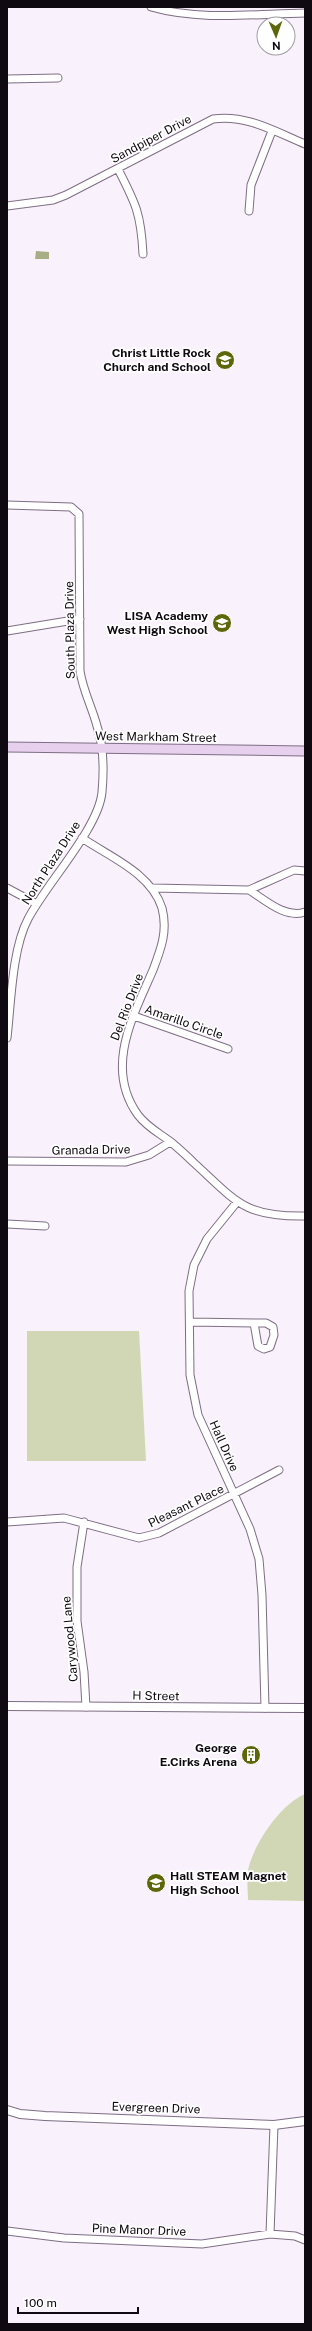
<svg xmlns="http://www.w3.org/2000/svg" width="312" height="2331" font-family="'Public Sans',sans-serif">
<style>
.green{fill:#d1d7b5}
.water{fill:#a7ae85}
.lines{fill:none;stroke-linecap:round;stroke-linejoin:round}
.minor-casing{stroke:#7e6e84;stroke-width:9}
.tertiary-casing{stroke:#7e6e84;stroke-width:10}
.secondary-casing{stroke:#7e6e84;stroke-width:11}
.minor{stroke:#fff;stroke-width:7}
.tertiary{stroke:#fff;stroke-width:8}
.secondary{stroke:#e7d0ee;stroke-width:9}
.labels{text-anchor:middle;stroke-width:3.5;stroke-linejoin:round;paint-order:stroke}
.street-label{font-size:12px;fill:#0f0911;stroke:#fff}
.poi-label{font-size:12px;font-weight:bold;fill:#0f0911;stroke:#fff;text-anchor:end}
</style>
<rect width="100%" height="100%" fill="#f9f1fb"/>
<path class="green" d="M 27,1331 L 139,1331 L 146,1461 L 27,1461 Z
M 305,1794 L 305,1901 L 248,1900 C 248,1890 246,1876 249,1866 C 256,1841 281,1804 305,1794 Z"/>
<path class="water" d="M 36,251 L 49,252 L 49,259 L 35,259 Z"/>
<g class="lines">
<defs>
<path id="minor" d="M 151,7 C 200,21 254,14 305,13
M 7,79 L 58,78
M 118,169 C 136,204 141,214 143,254
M 7,206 L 53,200 L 66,195 L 213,119 C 246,114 276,132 305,144
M 249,211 L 251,185 L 272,131
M 7,505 L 71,507 L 79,514 L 80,671 C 83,691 92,707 97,726 C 104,747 104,770 102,792 C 99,828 46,884 28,919 C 12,949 11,1003 7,1038
M 7,631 L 80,619
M 82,838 C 110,857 151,873 162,908 C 168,931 161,949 153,970 C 133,1016 104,1068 138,1115 C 147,1127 159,1133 171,1142 C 178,1148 186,1155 193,1162 C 236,1201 243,1217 305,1216
M 305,871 L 294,870 L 249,890 C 264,899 285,919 305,912
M 7,888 L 37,904
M 153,888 L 249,890
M 134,1016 L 228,1049
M 7,1161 L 126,1162 L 149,1155 L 170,1142
M 237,1202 L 207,1239 L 194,1265 L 189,1291 L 190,1375 L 198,1415 L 250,1529 L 259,1559 L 262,1595 L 265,1708
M 7,1224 L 45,1226
M 190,1322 L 254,1323
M 254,1323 L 266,1323 L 273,1327 L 274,1335 L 270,1347 L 264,1349 L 258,1346 Z
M 7,1522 L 64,1518 L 139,1538 L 159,1533 L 279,1470
M 84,1522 L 77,1567 L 77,1621 L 84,1672 L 86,1707
M 7,2231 L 64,2238 L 202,2244 L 270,2234 L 295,2236 L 305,2240
M 270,2234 L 274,2125"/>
<path id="tertiary" d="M 7,1706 L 305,1708
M 7,2110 L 20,2114 L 45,2116 L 274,2125 L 305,2121"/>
<path id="secondary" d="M 7,747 L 305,751"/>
</defs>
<use href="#minor" class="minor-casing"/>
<use href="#tertiary" class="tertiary-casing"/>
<use href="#secondary" class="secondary-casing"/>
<use href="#minor" class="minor"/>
<use href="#tertiary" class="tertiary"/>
<use href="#secondary" class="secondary"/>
</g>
<defs>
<symbol id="school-disc" viewBox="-11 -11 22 22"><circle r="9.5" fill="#5d6709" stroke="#fff"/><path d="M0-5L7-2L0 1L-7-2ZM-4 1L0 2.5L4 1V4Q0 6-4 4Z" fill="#fff"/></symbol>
<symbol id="building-disc" viewBox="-11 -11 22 22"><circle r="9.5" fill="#5d6709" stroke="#fff"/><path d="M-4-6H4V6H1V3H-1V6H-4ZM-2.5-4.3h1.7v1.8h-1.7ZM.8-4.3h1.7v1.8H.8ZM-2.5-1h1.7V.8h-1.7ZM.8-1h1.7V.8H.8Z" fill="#fff"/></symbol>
</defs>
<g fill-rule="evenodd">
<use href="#school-disc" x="214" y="349" width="22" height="22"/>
<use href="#school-disc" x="211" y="612" width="22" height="22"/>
<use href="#building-disc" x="240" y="1744" width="22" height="22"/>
<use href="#school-disc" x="145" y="1872" width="22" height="22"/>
</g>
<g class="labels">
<g class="street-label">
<text transform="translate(151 139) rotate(-28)" y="4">Sandpiper Drive</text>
<text transform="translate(70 630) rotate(-91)" y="4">South Plaza Drive</text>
<text transform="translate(156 737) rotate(1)" y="4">West Markham Street</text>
<text transform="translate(51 863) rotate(-57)" y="4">North Plaza Drive</text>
<text transform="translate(127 1007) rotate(-69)" y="4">Del Rio Drive</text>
<text transform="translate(184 1022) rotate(19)" y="4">Amarillo Circle</text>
<text transform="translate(91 1150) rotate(-1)" y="4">Granada Drive</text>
<text transform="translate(224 1446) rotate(66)" y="4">Hall Drive</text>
<text transform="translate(186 1506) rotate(-26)" y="4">Pleasant Place</text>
<text transform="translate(70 1639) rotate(-95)" y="4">Carywood Lane</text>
<text transform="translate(156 1696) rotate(1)" y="4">H Street</text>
<text transform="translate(156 2108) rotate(2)" y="4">Evergreen Drive</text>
<text transform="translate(139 2230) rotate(2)" y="4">Pine Manor Drive</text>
</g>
<g class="poi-label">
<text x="211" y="357">Christ Little Rock<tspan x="211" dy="14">Church and School</tspan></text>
<text x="208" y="620">LISA Academy<tspan x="208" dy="14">West High School</tspan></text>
<text x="237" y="1752">George<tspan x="237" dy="14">E.Cirks Arena</tspan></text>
<text x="170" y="1880" text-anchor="start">Hall STEAM Magnet<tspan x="170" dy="14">High School</tspan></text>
</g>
</g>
<rect width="312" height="2331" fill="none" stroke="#0f0911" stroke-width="16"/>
<g transform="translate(276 36) rotate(178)"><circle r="19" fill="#ffffff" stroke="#9f9da0"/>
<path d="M0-3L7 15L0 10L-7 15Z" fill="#5d6709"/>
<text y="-6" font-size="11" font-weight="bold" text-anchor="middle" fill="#0f0911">N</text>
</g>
<path d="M18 2307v6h120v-6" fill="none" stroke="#0f0911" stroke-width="2"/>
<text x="24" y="2307" font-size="12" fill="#0f0911" stroke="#ffffff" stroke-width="3" paint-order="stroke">100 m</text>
</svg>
